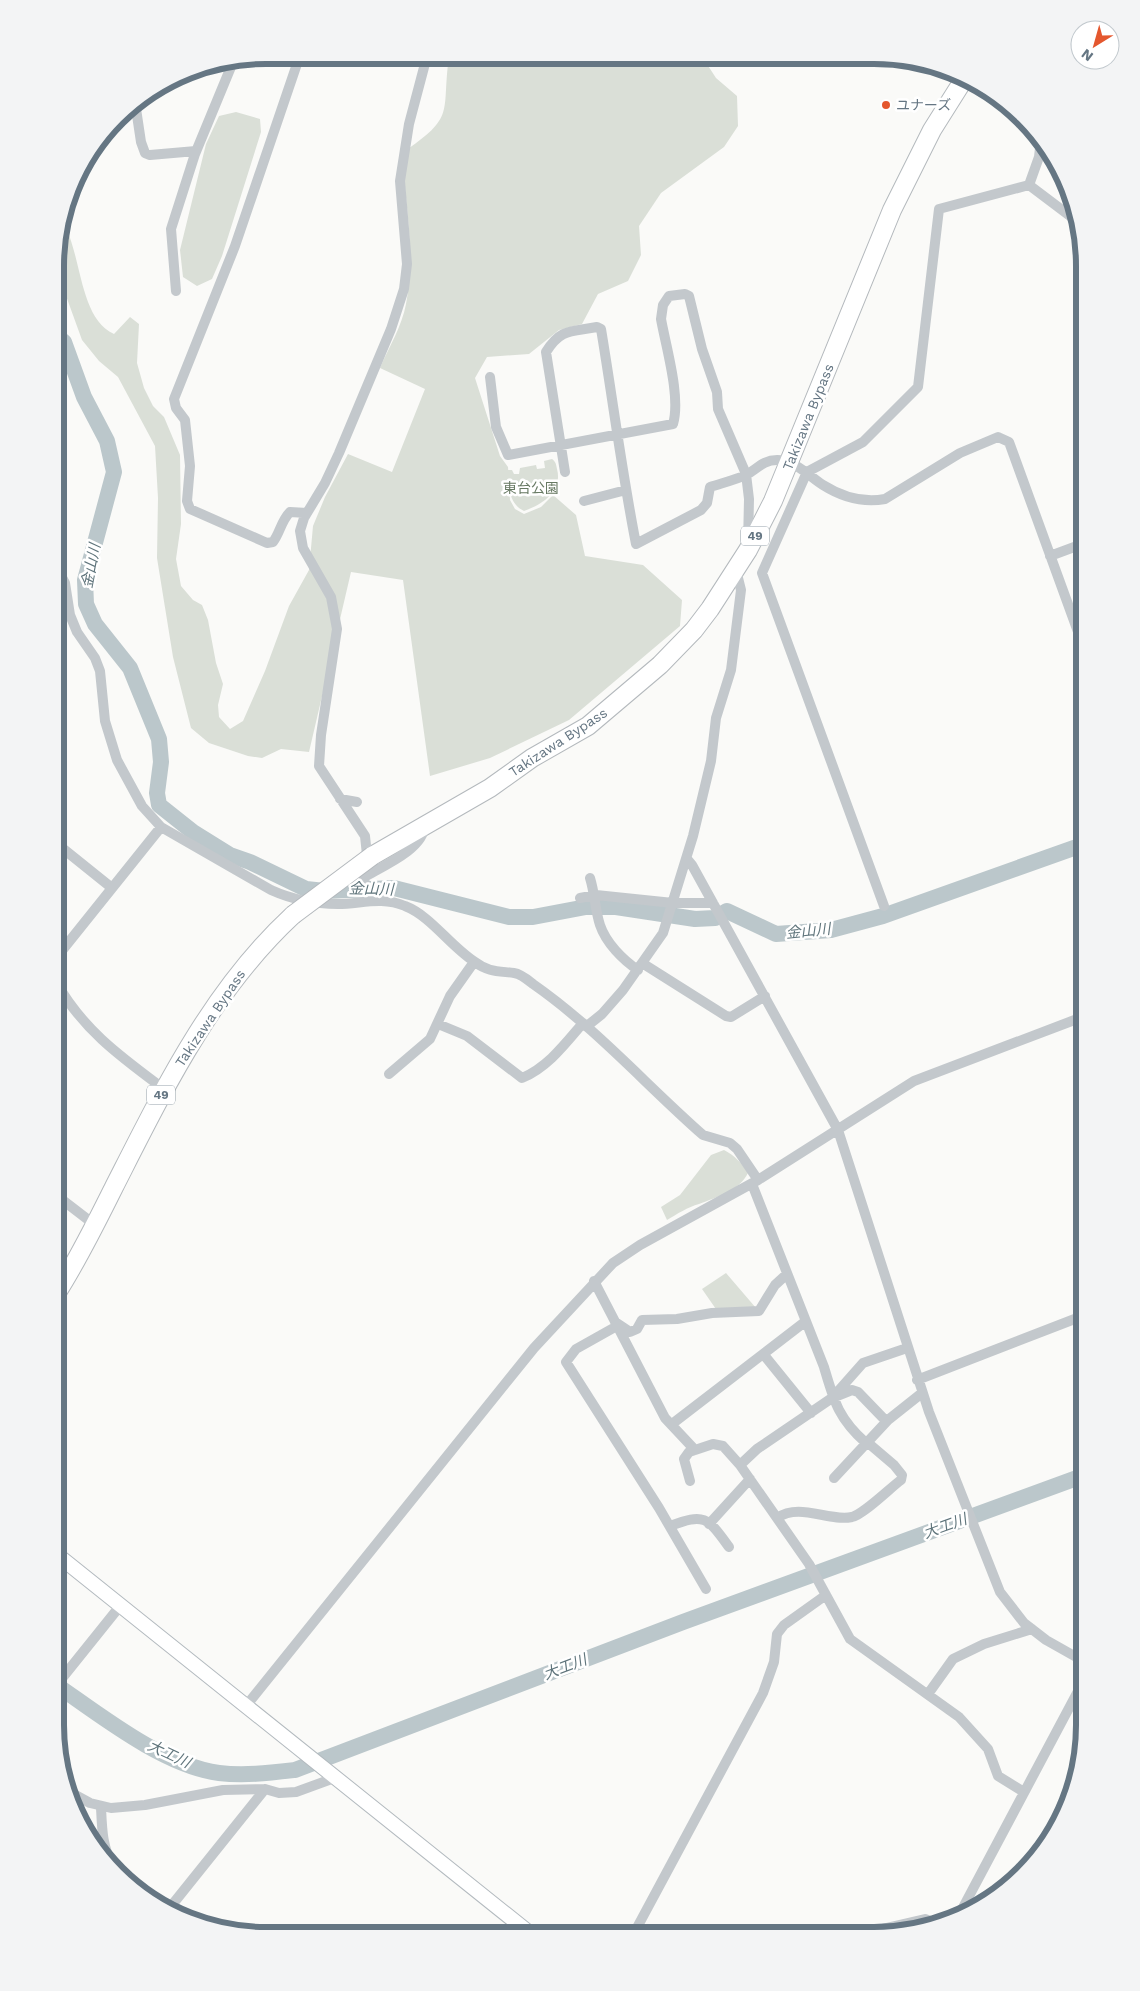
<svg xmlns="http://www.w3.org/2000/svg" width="1140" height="1991" font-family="'Work Sans','Noto Sans JP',sans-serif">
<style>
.green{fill:#dadfd7}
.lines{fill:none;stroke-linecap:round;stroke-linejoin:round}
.river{stroke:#bbc7cb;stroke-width:16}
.secondary-casing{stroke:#b3babf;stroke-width:16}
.highway-casing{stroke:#b4b9bd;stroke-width:20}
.street{stroke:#c3c8cc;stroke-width:10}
.secondary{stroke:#fff;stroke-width:14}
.highway{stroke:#fff;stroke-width:18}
.highway-bridge-casing{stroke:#b4b9bd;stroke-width:20;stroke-linecap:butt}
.highway-bridge{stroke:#fff;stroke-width:18}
.poi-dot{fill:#e4572e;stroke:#fff;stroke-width:2}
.labels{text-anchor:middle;stroke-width:5;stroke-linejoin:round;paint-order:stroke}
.shield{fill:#fff;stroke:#939fa8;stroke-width:1}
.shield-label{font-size:12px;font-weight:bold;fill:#657683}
.poi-label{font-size:14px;fill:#657683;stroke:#fff;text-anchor:start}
.street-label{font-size:14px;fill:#657683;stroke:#fff}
.park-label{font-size:14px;fill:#687a64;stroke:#fff}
.water-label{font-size:15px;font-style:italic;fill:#60757c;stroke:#fff}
.rim{fill:none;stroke:#657683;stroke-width:6}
</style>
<rect width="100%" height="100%" fill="#fafaf8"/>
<path class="green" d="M 449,56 L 703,58 L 716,78 L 737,96 L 738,126 L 724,147 L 661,193 L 639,226 L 641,255 L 628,281 L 598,294 L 582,324 L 559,330 L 529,354 L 487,357 L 475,378 L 500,456 L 508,467 L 510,500 L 515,509 L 524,514 L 541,507 L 553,495 L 576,515 L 585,556 L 643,565 L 682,600 L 680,626 L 569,720 L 490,758 L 430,776 L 403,580 L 351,572 L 309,752 L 281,749 L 262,758 L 248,756 L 209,743 L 191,728 L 173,657 L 157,558 L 158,498 L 155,446 L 118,377 L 99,361 L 82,340 L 57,271 L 57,239 L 62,221 C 82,251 78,318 114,334 L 130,317 L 139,324 L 137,363 L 144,388 L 153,406 L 164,417 L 180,455 L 181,524 L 176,559 L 181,586 L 193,600 L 202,605 L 208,620 L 216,663 L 223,684 L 218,705 L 219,717 L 230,729 L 243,721 L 265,671 L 289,606 L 309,570 L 313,526 L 325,497 L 348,454 L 392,472 L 425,389 L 380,368 C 389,347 402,326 406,304 C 416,254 405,202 402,153 C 457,116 441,114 449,56 Z
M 236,112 L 260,119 L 261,132 L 222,256 L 212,279 L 197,286 L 183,277 L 180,250 L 206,144 L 219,116 Z
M 552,459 C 556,462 556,464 557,469 C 563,491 542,505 524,511 C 509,504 508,486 508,470 L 512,470 L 514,474 L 519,474 L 520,468 L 536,465 L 537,469 L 545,468 L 544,461 Z
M 724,1150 C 735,1156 741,1162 748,1173 C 739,1191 717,1197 699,1204 C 688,1207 677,1214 667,1220 L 661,1207 L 680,1195 L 711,1155 Z
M 726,1273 L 756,1308 L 718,1312 L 702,1289 Z"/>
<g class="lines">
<path class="river" d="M 57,336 L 64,342 L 84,397 L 107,441 L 114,472 L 85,580 L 86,604 L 95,624 L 130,668 L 159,739 L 161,762 L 157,793 L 159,805 L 193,832 L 230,855 L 250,862 L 306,889 L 325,891 L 394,888 L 509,917 L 533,917 L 586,907 L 616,907 L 695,919 L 715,918 L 727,911 L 776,934 L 831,930 L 883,916 L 1085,844
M 55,1684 C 100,1715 164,1766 219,1773 C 244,1776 269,1773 295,1770 L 683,1622 L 1085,1475"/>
<defs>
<path id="secondary" d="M 55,1553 L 532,1935"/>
<path id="highway" d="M 372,856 L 490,788 L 532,758 L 588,726 L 660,665 L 694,630 L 710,609 L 748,550 L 773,501 L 892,210 L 932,130 L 966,76
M 56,1294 C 78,1260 96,1223 114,1187 C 164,1089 211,991 293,915"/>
</defs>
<use href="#secondary" class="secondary-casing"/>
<use href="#highway" class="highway-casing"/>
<path class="street" d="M 300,55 L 235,246 L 174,399 L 176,408 L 185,420 L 190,466 L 187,501 L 190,509 L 267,543 L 273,542 C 280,533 281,521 290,512 L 307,513
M 135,102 L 141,142 L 145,153 L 150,155 L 196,151
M 1029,185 L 1078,222
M 176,291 L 171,229 L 195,154 L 233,62
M 490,377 L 496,427 L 508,455 L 673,424 C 681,397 666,347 661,319 L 663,305 L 669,296 L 685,294 L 689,296 L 702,349 L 717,392 L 718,409 L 746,474 L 749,499 L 748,544
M 565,472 L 546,352 C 561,328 571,332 597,327 L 601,329 C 613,401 622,473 636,544 L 701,510 L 707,503 L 710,487 C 722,483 735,480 746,475 C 757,469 763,460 777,460 C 795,460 809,476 823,485 C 842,497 863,503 885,499 L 960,453 L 998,437 L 1009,442 L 1085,651
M 584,501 L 626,490
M 1050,556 L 1085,543
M 56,566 L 65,583 L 70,615 L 77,632 L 95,658 L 100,671 L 105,721 L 117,760 L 142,806 L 161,827 L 271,890 C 291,899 316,904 338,904 C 361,904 381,896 405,906 C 431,916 450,946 475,962 C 488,972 498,971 514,973 C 521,974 528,980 533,984 C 596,1028 646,1085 703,1135 L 730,1143 L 737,1149 L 758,1180
M 340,799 L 357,802
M 56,843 L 112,888
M 687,859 L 692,865 L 838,1130 L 929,1412 L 1000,1592 L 1024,1623 L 1046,1640 L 1085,1662
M 369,874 L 365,836 L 319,766 L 321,735 L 337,629 L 331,597 L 303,548 L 300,531 L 304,518 L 325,483 L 339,453 L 391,329 L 404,289 L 407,264 L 400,181 L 409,124 L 427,56
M 590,878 C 595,894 595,910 600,925 C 606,943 623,960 638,970
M 580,898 L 596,895 L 673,903 L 713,903
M 367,900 L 364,877 C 381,867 426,848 424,825
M 884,906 L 762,573 L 807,472 L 863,442 L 918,387 L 939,209 L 1029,185 L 1039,157 L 1041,139
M 56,958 L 161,827
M 642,963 L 726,1016 L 731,1017 L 765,996
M 56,982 C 83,1030 121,1057 164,1089
M 438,1024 L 467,1036 L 522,1078 C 548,1067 565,1044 583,1023
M 587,1026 L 602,1014 L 623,990 L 663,933 L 693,836 L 711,761 L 716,718 L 731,670 L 741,590 L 736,570
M 389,1074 L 430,1039 L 450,996 L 474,962
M 752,1184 L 824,1367 C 834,1401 838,1418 866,1443
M 56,1195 L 95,1225
M 594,1281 L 665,1418 L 695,1450
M 615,1322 L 630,1332 L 637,1329 L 642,1320 L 677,1319 L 712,1313 L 759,1311 L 775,1285 L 787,1274
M 617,1326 L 576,1349 L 566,1362 L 659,1508 L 706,1589
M 764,1355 L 811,1413
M 917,1380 L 1085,1315
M 832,1398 L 852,1390 L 858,1392 L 886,1421
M 672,1424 L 806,1321
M 740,1465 L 757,1449 L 832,1398 L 863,1363 L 907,1348
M 834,1478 L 888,1420 L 922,1393
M 690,1481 L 684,1459 L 689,1452 L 713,1444 L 723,1446 L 740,1465 L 809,1564 L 850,1639 L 959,1717 L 988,1749 L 998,1776 L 1024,1792
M 777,1518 C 800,1502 828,1522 852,1517 C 864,1514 890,1488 901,1480 L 902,1475 L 894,1465 L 867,1442
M 709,1524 L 750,1479
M 670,1526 C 705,1513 707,1517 729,1547
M 55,1687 L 120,1606
M 928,1694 L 953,1659 L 984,1644 L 1032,1629
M 246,1706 L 534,1348 L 613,1263 L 640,1245 L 758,1180 L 914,1081 L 1085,1016
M 66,1790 L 90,1803 L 111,1808 L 145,1805 L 223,1790 L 265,1789 L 279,1793 L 296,1792 L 337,1777
M 101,1807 C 102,1828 102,1847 113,1866
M 125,1878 L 150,1900
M 168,1910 L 265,1789
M 959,1915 L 1085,1678
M 505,1935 L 516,1921
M 633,1935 L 763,1693 L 774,1662 L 777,1634 L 784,1625 L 826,1595
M 866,1936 L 873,1931 L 925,1919 L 941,1925"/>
<use href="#secondary" class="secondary"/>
<use href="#highway" class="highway"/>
<defs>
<path id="highway-bridge" d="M 293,915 L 372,856"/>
</defs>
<use href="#highway-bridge" class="highway-bridge-casing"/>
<use href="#highway-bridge" class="highway-bridge"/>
</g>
<circle class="poi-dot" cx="886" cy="105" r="5"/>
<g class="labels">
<g class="shield">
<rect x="741" y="526.5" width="28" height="19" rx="4"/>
<rect x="147" y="1085.5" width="28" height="19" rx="4"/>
</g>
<g class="shield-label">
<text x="755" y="540">49</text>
<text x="161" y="1099">49</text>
</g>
<g class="poi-label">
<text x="896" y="110">ユナーズ</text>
</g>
<g class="street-label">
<text transform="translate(808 417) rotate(-68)" y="5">Takizawa Bypass</text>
<text transform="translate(558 742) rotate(-33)" y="5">Takizawa Bypass</text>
<text transform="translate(210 1018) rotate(-56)" y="5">Takizawa Bypass</text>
</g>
<g class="park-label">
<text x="531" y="493">東台公園</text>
</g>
<g class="water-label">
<text transform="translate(91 566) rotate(-79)" y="5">金山川</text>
<text transform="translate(371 889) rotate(1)" y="5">金山川</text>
<text transform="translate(808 931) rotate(-6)" y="5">金山川</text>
<text transform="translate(945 1526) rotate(-20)" y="5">大工川</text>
<text transform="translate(565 1667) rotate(-21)" y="5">大工川</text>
<text transform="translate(169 1754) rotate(25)" y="5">大工川</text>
</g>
</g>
<path d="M0 0H1140V1991H0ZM266 64H874A202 202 0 0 1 1076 266V1725A202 202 0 0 1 874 1927H266A202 202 0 0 1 64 1725V266A202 202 0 0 1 266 64Z" fill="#f3f4f5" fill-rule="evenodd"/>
<path class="rim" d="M266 64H874A202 202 0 0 1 1076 266V1725A202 202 0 0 1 874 1927H266A202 202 0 0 1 64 1725V266A202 202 0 0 1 266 64Z"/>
<g transform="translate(1095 45) rotate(217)"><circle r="24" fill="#ffffff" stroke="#c1c8cd"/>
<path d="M0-4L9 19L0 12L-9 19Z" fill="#e4572e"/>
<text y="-8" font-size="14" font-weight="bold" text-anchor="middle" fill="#657683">N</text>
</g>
</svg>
